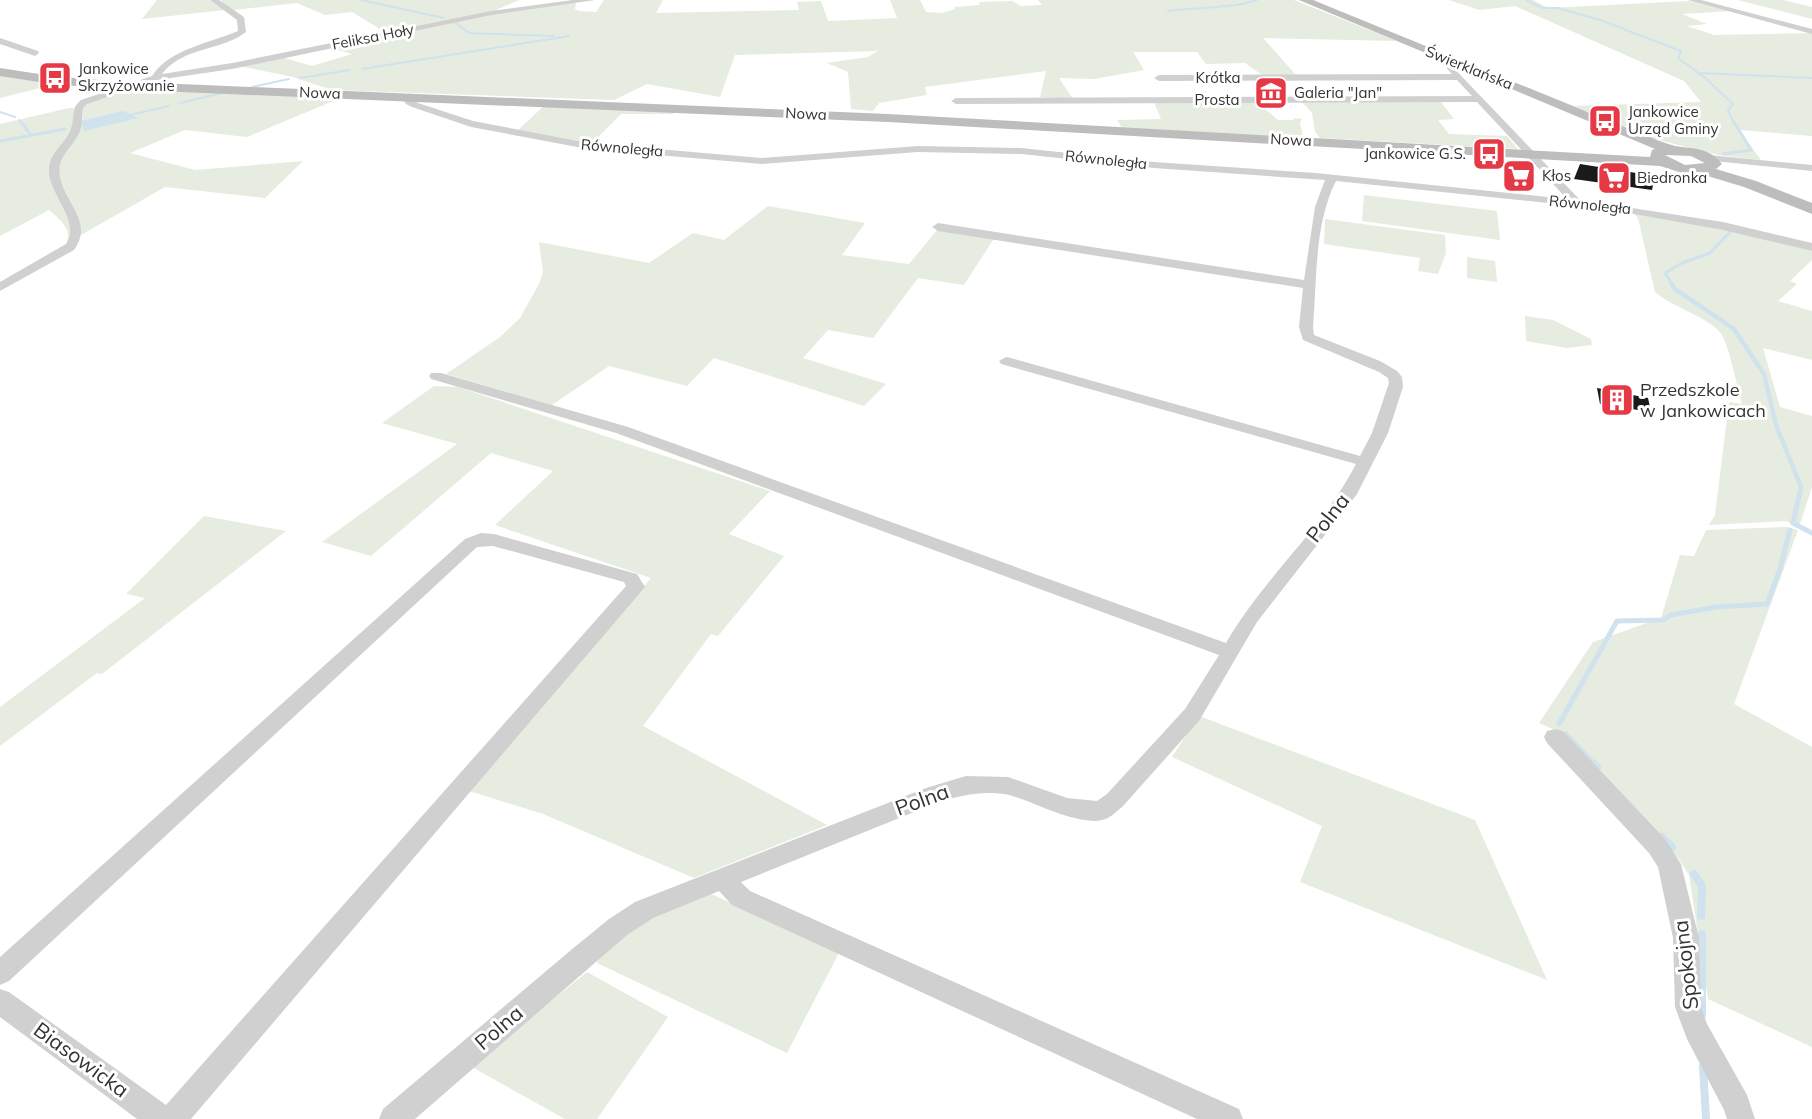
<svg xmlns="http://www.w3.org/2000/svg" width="1812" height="1119" font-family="Mulish,sans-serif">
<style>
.green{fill:#e6ecdf}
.water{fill:#cfe2ee}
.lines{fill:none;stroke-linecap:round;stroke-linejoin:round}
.stream-far4{stroke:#cfe2ee;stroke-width:2}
.stream-far3{stroke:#cfe2ee;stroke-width:3}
.stream-far2{stroke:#cfe2ee;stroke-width:4.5}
.stream-far1{stroke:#cfe2ee;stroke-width:5}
.stream{stroke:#cfe2ee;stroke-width:8}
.building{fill:#1a1a1a}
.street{fill:#d0d0d0;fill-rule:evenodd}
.secondary{fill:#bdbdbd;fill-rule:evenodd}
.labels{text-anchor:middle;stroke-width:6;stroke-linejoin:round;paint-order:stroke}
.far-street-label{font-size:15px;fill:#333;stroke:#fff}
.far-poi-label{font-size:15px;fill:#333;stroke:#fff;text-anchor:start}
.poi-label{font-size:18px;fill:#333;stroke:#fff;text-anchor:start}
.near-street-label{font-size:21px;fill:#333;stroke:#fff}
</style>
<rect width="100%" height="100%" fill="#fff"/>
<path class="green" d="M 157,0 L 209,0 L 225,10 L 142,19 Z
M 221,0 L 519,0 L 494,11 L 385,32 L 352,12 L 325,15 L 297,3 L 233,10 L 225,6 Z
M 604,0 L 663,0 L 656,13 L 799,10 L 797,2 L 821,1 L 828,21 L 897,18 L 890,0 L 920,0 L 926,12 L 943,13 L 955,9 L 954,7 L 980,5 L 979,2 L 1012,1 L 1021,6 L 1042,5 L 1038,0 L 1294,0 L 1397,41 L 1263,38 L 1296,75 L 1265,77 L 1245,63 L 1206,64 L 1197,52 L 1133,52 L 1144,70 L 1094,79 L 1059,78 L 1073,99 L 1040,97 L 1046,71 L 925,87 L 927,95 L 879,103 L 873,111 L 851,109 L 848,72 L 827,63 L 868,57 L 878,51 L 735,55 L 720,97 L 647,84 L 614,100 L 332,90 L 293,77 L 239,66 L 281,57 L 312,66 L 352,54 L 327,47 L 491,14 L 576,2 L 575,9 L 579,11 L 596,12 Z
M 1449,0 L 1533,0 L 1548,8 L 1690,1 L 1731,11 L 1682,14 L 1707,24 L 1687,26 L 1714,35 L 1812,33 L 1812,136 L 1739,130 L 1761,160 L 1718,155 L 1647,137 L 1574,106 L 1701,102 L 1684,81 L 1515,6 L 1479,10 Z
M 1738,0 L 1783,0 L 1812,7 L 1812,19 Z
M 0,75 L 60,83 L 0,98 Z
M 136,88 L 343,97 L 247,137 L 185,130 L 130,153 L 195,170 L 303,161 L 265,198 L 165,187 L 67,243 C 72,228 60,220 49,210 L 0,236 L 0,124 L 69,108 L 74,108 L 72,127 L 83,125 L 83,104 Z
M 1440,101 L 1454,119 L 1438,120 L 1449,134 L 1507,136 L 1518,149 L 1320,138 L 1315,132 L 1312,113 L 1302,102 Z
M 1154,102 L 1283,102 L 1285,103 L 1264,104 L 1264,108 L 1278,120 L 1294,120 L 1294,118 L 1302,119 L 1300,123 L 1303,138 L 1122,128 L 1117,120 L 1161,119 Z
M 546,104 L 675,110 L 673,114 L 621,114 L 591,144 L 516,132 Z
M 1364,195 L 1497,211 L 1500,240 L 1362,221 Z
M 768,206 L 865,223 L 842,255 L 909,264 L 938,229 L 995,237 L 964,285 L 918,278 L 873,338 L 828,330 L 803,358 L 886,384 L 864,406 L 714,358 L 687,386 L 609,366 L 552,405 L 446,374 L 500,337 L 520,318 L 539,284 L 543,272 L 539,242 L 649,263 L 693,233 L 724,240 Z
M 1634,213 L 1703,225 L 1812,251 L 1812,260 L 1790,281 L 1797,284 L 1778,301 L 1812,311 L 1812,360 L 1763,348 L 1780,407 L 1812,416 L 1812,487 L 1799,527 L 1786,521 L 1709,525 L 1715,515 L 1729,402 L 1742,404 C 1737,387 1730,350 1722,335 C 1713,319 1670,306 1655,292 L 1638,218 Z
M 1325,219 L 1445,235 L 1446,253 L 1438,274 L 1418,271 L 1420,258 L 1324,244 Z
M 1467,257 L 1495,261 L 1497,282 L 1467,278 Z
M 1525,316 L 1553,320 L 1591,339 L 1592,345 L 1567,348 L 1526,341 Z
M 434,386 L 458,387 L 770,491 L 729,534 L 784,556 L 718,636 L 711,634 L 643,726 L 827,825 L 694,878 L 543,814 L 469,791 L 651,578 L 495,525 L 553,471 L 491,453 L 371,556 L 322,542 L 457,444 L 382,423 Z
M 204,516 L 286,531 L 102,674 L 97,673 L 0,746 L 0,707 L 145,598 L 126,594 Z
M 1786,527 L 1798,530 L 1734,704 L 1812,747 L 1812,1047 L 1708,999 L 1689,875 L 1679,859 L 1557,731 L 1539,723 L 1593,642 L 1661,618 L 1680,555 L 1694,556 L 1706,530 Z
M 1199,716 L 1475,820 L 1547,980 L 1300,882 L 1322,826 L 1172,757 Z
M 707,892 L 839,953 L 787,1053 L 597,963 C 612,929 674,908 707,892 Z
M 587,972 L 668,1017 L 597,1119 L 565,1119 L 470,1066 Z"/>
<path class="water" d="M 123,111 L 138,118 L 84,131 L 81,121 Z"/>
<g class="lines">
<path class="stream-far4" d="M 361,0 L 444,18
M 1526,0 L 1542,8 L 1558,8 L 1603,21 L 1681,51 L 1678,58 L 1704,77 L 1733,104 L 1728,110 L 1734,124
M 1168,11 C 1197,7 1230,9 1257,0
M 456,23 L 469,33 L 554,36
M 362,69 L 569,36
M 1700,73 L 1812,78
M 300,78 L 350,70
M 252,87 L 289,79
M 180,103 L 222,93
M 0,112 L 15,117
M 130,115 L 169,106
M 19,120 L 22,124"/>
<path class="stream-far3" d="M 21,122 L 31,135
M 0,141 L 65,129
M 1723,154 L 1751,150 L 1734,122
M 1672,284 L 1665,273 L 1682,263 L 1710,253 L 1731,231"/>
<path class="stream-far2" d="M 1671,283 L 1675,289 L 1734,329 L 1764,374 L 1775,421
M 1776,425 L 1801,487 L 1800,493"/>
<path class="stream-far1" d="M 1793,523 L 1800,492
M 1793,523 L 1812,533
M 1559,724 L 1617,621 L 1663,620 L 1671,615 L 1716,607 L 1767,604 L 1780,569 L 1790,530
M 1566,734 L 1595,765"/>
<path class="stream" d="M 1594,764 L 1597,767
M 1662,837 L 1672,847
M 1694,874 L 1702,886 L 1701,916
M 1702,934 L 1702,1015
M 1703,1066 L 1706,1119"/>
</g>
<path class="building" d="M 1580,164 L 1655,176 L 1652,190 L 1574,179 Z
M 1597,388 L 1648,398 L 1651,412 L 1600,404 Z"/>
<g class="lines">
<path class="street" d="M 210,0 L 219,0 L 244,17 L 246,32 C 222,51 182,47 162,74 L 232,63 L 491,11 L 573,0 L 595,0 L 491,15 L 232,69 L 157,80 L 87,104 L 83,108 C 82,116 83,124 80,131 C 73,148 56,156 60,177 C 65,204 94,222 74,250 L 0,291 L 0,282 L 66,244 C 82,222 48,194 49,170 C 49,152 65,145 71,129 C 75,117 70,109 81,100 L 152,76 C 171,48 208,44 238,31 L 237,20 Z
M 1688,0 L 1701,0 L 1812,29 L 1812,34 Z
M 0,38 L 38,51 L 39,53 L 35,56 L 0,44 Z
M 1445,59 L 1580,200 L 1723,222 L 1812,243 L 1812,251 L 1723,230 L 1606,209 L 1336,181 C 1314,224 1317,280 1313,327 L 1314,335 L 1380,361 L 1397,371 L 1402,377 L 1403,387 L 1388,433 L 1357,494 L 1257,622 L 1199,721 L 1123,806 C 1118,810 1113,815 1108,818 C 1084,830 1033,801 1009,795 C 986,790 961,795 939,802 L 741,882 L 750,891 L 1239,1109 L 1243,1119 L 1197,1119 L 732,905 L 719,891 L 653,918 L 627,935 L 415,1119 L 379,1119 L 383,1109 L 571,950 L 609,919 L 635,902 L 926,788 L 966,776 L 1008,777 L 1067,798 L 1097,801 L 1107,794 L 1185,709 L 1219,655 L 616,433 L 431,379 L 429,376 L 431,373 L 441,373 L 628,427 L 1226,643 C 1263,578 1322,530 1356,464 L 1001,364 L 999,361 L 1006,357 L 1011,358 L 1360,456 L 1372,433 L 1389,383 L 1388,378 L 1379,372 L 1303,340 L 1299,327 L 1303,288 L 938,231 L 932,227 L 938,223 L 1304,280 L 1315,207 L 1325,180 L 1154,168 L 1021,154 L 918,152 L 762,164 L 588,149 L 471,127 L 412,107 L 406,104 L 400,96 L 402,94 L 408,94 L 418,103 L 473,121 L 588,143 L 762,158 L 918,146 L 1021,148 L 1154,162 L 1316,173 L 1567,199 L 1477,102 L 956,104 L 951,101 L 956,98 L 1472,96 L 1457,80 L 1159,81 L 1154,78 L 1159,75 L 1452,74 L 1441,62 Z
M 1708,155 L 1812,165 L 1812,171 L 1704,160 L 1704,156 Z
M 481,533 L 494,534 L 637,574 L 645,587 L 191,1119 L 137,1119 L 0,1017 L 0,989 L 9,992 L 166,1105 L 626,586 L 624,582 L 493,546 L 477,547 L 9,981 L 0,985 L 0,957 L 465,539 Z
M 1555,729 L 1563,731 L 1665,839 L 1681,864 L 1699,938 L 1701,1007 L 1707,1024 L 1747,1095 L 1755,1119 L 1727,1119 L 1724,1110 L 1687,1039 L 1675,1007 L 1673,938 L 1658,867 L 1649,853 L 1547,743 L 1544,737 L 1547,731 Z"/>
<path class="secondary" d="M 1299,0 L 1313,0 L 1639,133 C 1651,137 1663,143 1675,146 C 1693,149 1709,147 1722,164 L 1716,169 L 1756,181 L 1812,203 L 1812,214 L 1744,187 L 1701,174 L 1685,174 L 1660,166 L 888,122 L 111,89 L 52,84 L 0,76 L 0,68 L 52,76 L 111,81 L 888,114 L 1650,157 L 1652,150 L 1655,149 ZM 1665,155 L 1691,156 L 1705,163 L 1685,165 Z"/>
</g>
<defs>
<symbol id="bus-square" viewBox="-11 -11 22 22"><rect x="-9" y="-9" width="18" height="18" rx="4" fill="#e63946" stroke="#fff"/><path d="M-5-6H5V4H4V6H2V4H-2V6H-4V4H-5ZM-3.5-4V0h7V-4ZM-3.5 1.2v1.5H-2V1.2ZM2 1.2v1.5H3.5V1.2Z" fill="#fff"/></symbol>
<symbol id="museum-square" viewBox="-11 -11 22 22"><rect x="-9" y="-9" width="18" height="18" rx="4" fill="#e63946" stroke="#fff"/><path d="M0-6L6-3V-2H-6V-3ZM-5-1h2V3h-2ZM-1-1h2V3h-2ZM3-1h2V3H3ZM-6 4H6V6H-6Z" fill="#fff"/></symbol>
<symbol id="supermarket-square" viewBox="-11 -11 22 22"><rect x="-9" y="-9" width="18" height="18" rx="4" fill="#e63946" stroke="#fff"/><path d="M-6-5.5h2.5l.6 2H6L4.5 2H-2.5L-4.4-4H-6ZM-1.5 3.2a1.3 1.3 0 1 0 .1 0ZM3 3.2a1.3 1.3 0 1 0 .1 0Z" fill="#fff"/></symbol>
<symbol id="building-square" viewBox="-11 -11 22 22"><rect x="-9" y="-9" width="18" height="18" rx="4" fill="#e63946" stroke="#fff"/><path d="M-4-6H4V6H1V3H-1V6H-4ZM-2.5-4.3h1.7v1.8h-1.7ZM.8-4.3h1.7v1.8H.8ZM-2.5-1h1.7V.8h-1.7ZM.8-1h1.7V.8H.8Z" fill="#fff"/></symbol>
</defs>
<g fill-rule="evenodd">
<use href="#bus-square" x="36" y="59" width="38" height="38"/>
<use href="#museum-square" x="1252" y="74" width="38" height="38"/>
<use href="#bus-square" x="1586" y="102" width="38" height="38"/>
<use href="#bus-square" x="1470" y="135" width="38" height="38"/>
<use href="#supermarket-square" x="1500" y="157" width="38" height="38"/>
<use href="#supermarket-square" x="1595" y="159" width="38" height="38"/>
<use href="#building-square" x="1598" y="381" width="38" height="38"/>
</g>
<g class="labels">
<g class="far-street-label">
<text transform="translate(373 37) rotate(-11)" y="5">Feliksa Hoły</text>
<text transform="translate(1469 68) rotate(22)" y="5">Świerklańska</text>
<text x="1218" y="83">Krótka</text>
<text transform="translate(320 93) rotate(2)" y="5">Nowa</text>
<text x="1217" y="105">Prosta</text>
<text transform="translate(806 114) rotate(3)" y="5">Nowa</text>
<text transform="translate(1291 140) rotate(3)" y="5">Nowa</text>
<text transform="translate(622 148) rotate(5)" y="5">Równoległa</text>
<text transform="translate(1106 160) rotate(6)" y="5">Równoległa</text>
<text transform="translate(1590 205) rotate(6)" y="5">Równoległa</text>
</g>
<g class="far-poi-label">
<text x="78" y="74">Jankowice<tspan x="78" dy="17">Skrzyżowanie</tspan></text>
<text x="1294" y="98">Galeria "Jan"</text>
<text x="1628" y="117">Jankowice<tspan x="1628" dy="17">Urząd Gminy</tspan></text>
<text x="1466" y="159" text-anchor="end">Jankowice G.S.</text>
<text x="1542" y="181">Kłos</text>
<text x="1637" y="183">Biedronka</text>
</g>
<g class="poi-label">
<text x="1640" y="396">Przedszkole<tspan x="1640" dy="21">w Jankowicach</tspan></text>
</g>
<g class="near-street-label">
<text transform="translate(1328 518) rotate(-52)" y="7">Polna</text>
<text transform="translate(922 800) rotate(-20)" y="7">Polna</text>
<text transform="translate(1686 965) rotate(-97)" y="7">Spokojna</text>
<text transform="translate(499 1028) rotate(-41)" y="7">Polna</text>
<text transform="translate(81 1060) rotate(36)" y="7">Biasowicka</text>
</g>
</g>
</svg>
